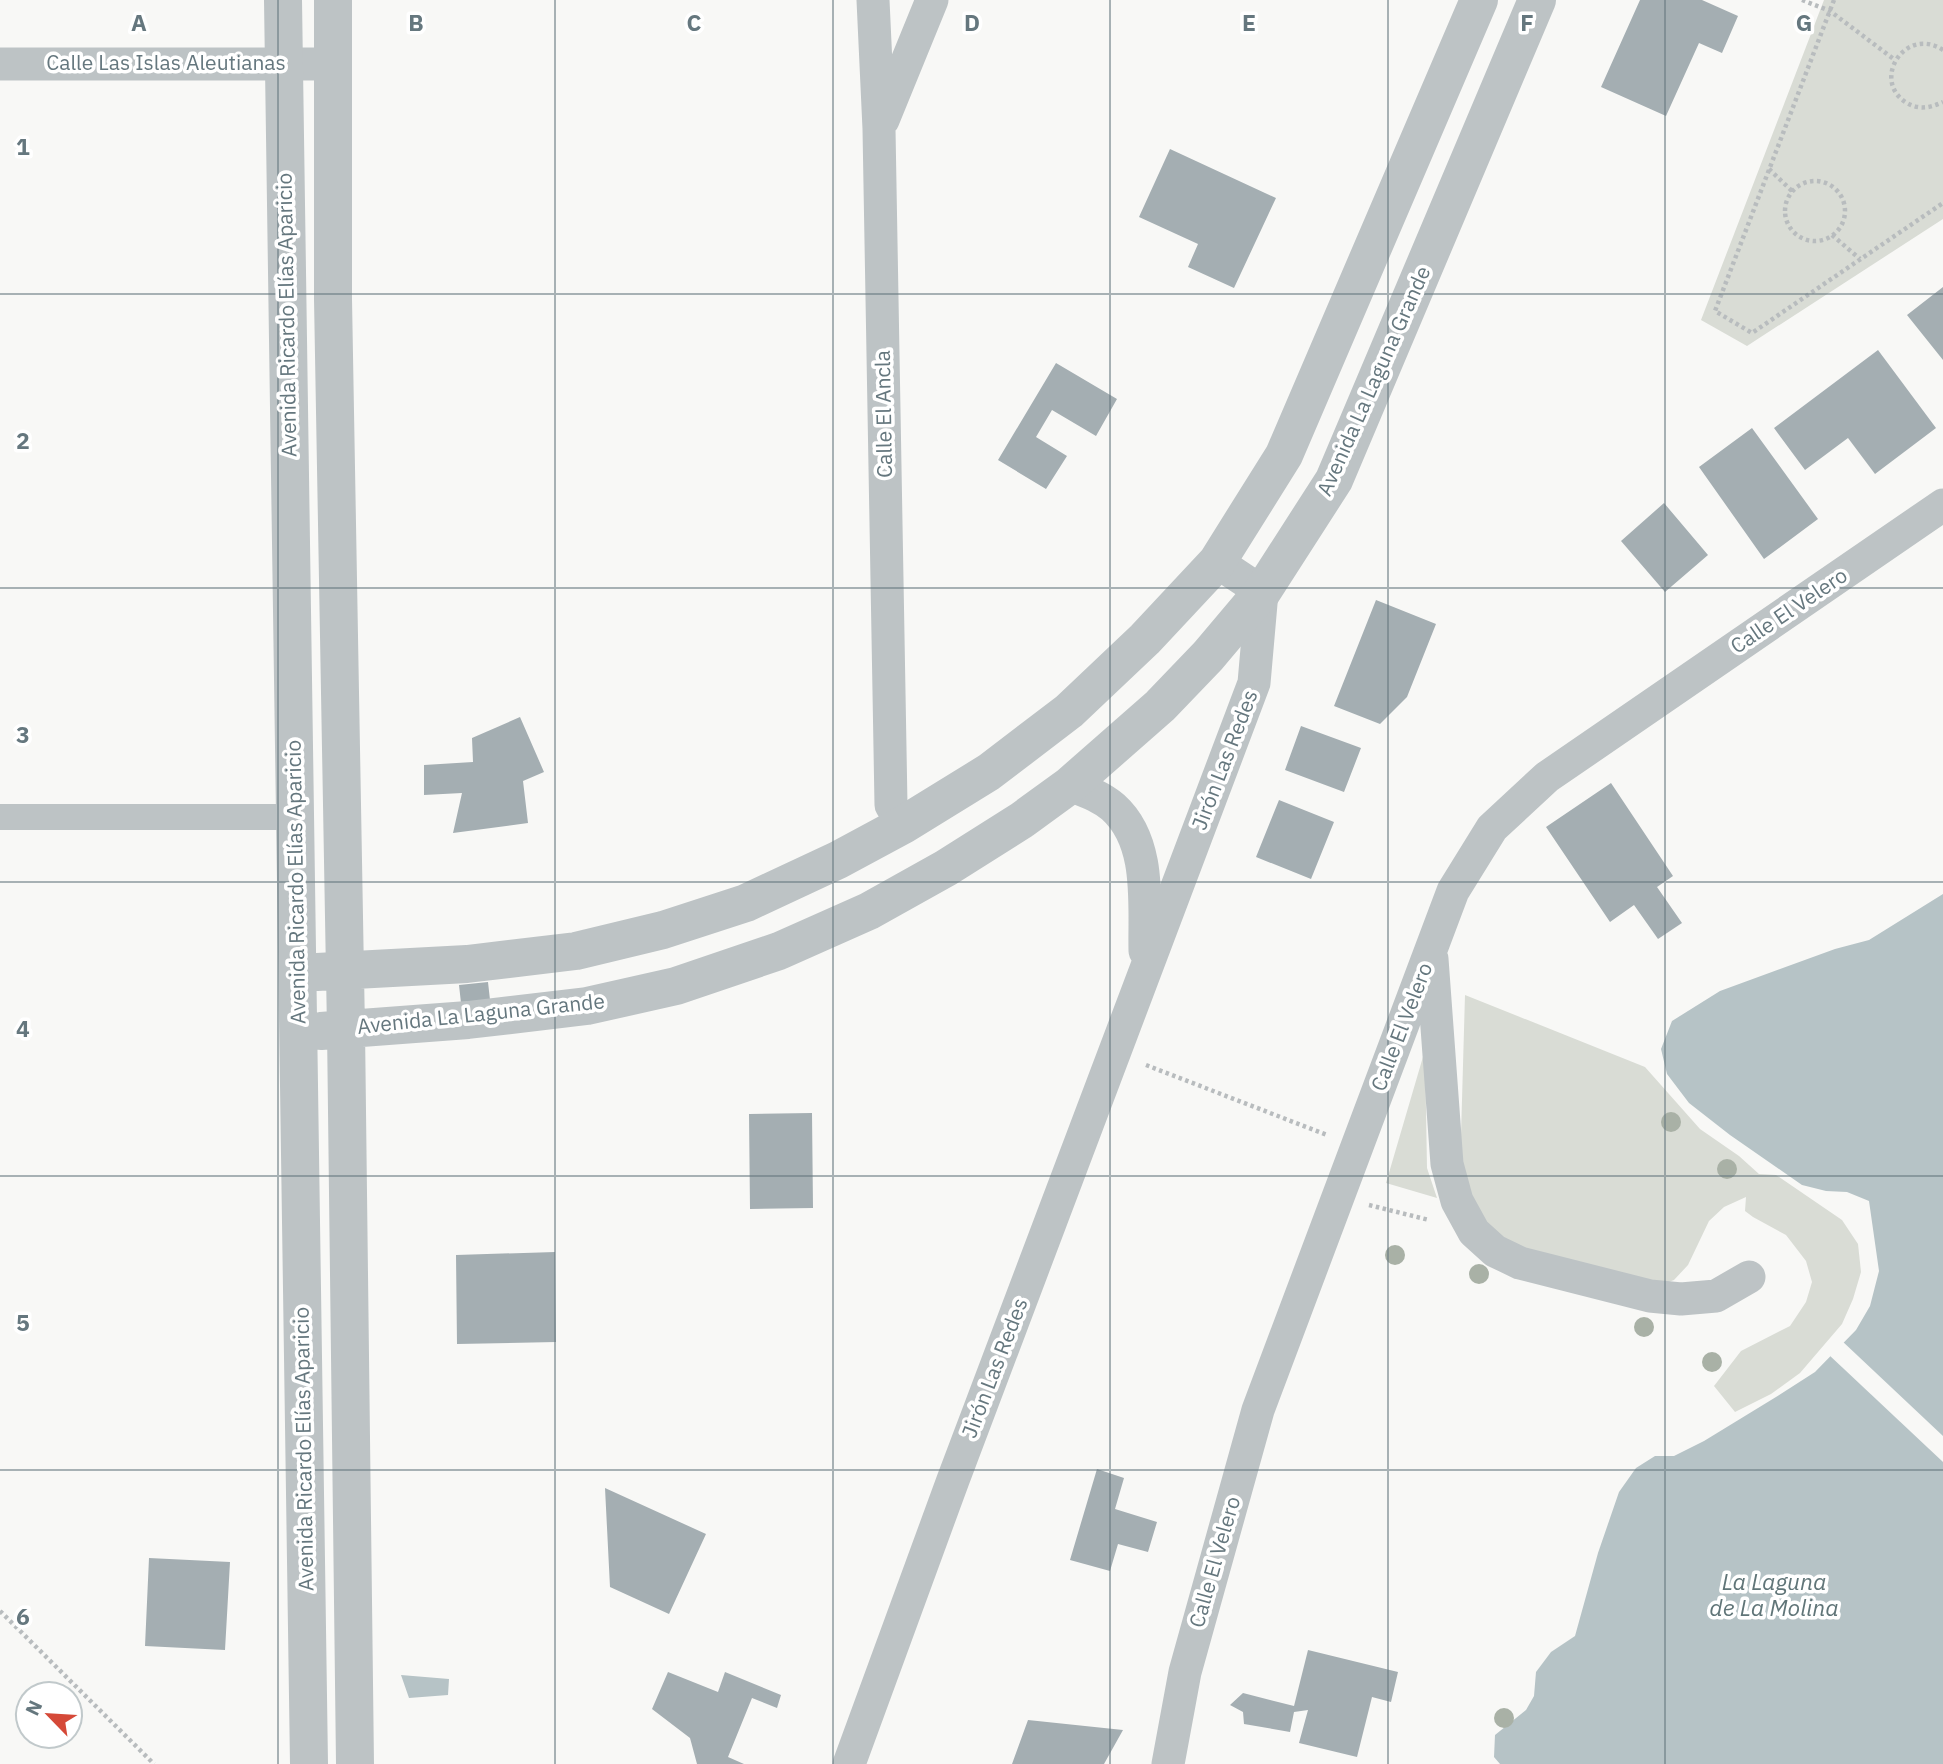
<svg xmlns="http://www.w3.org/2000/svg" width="1943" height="1764" font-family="'IBM Plex Sans',sans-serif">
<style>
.green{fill:#d9dcd5}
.water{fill:#b6c3c6}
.pier{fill:#f8f8f6}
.building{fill:#a4aeb2}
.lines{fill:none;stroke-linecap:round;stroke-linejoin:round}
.path{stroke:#b8bcbe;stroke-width:4.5;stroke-dasharray:3.5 3.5;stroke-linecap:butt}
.pedestrian{stroke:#bdc3c5;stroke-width:26}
.minor{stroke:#bdc3c5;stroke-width:33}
.tertiary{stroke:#bdc3c5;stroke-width:38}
.tree{fill:#a9b1a6}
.grid{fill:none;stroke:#65777e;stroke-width:2;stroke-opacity:0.55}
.labels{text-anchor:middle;stroke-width:7;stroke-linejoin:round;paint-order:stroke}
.street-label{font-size:21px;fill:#65777e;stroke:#fff}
.water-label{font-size:23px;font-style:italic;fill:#607578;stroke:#fff}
.grid-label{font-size:23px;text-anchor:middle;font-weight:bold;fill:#65777e;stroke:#fff;stroke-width:7;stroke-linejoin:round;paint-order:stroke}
</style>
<rect width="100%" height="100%" fill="#f8f8f6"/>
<path class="green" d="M 1824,0 L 1943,0 L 1943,219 L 1747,346 L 1701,320 Z
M 1465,995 L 1645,1067 L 1700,1129 L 1739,1156 L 1759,1174 L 1776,1175 L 1842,1220 L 1858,1244 L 1861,1272 L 1853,1299 L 1842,1324 L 1800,1373 L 1771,1394 L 1735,1412 L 1714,1386 L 1741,1351 L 1790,1326 L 1806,1302 L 1812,1282 L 1806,1261 L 1786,1235 L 1753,1217 L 1745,1211 L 1746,1197 L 1724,1207 L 1709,1221 L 1688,1265 L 1674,1280 L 1653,1288 L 1530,1256 L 1501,1238 L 1476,1211 L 1460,1170 Z
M 1425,1050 L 1427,1168 L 1437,1198 L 1386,1183 Z"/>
<path class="water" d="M 1943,894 L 1943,1764 L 1500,1764 L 1494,1757 L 1495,1735 L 1526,1710 L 1534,1696 L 1536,1672 L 1551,1652 L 1575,1636 L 1598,1553 L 1619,1492 L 1636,1468 L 1655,1456 L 1674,1456 L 1704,1441 L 1776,1397 L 1815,1372 L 1856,1330 L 1870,1306 L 1879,1271 L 1869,1201 L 1847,1192 L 1826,1191 L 1802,1185 L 1730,1135 L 1689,1103 L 1667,1074 L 1661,1049 L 1672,1021 L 1720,991 L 1835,949 L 1869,940 Z
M 401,1675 L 449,1679 L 448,1695 L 409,1698 Z"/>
<path class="pier" d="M 1841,1340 L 1943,1436 L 1943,1462 L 1828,1354 Z"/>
<path class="building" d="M 1640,0 L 1702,0 L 1738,16 L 1722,53 L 1699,43 L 1666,116 L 1601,87 Z
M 1170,149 L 1276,198 L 1234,288 L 1188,267 L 1198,244 L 1139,217 Z
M 1943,287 L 1943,360 L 1907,315 Z
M 1878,350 L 1936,428 L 1875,474 L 1848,438 L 1805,470 L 1774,428 Z
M 1056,363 L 1117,399 L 1096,436 L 1052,410 L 1036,437 L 1067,456 L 1046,489 L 998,460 Z
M 1752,428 L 1818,519 L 1764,559 L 1699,467 Z
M 1664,503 L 1708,555 L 1665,592 L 1621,541 Z
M 1376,600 L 1436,624 L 1407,697 L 1380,724 L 1334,706 Z
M 520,717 L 544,772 L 523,781 L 528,823 L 453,833 L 462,793 L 424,795 L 424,765 L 473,762 L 472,738 Z
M 1301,726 L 1361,748 L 1344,792 L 1285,770 Z
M 1611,783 L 1673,876 L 1657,887 L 1682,923 L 1658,939 L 1634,905 L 1610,922 L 1546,827 Z
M 1279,800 L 1334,822 L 1311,879 L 1256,857 Z
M 488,982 L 490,1000 L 461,1003 L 459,985 Z
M 812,1113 L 813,1208 L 750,1209 L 749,1114 Z
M 555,1252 L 556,1342 L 457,1344 L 456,1255 Z
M 1097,1469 L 1124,1478 L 1115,1509 L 1157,1522 L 1148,1552 L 1118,1544 L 1110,1571 L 1070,1560 Z
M 605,1488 L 706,1534 L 669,1614 L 610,1587 Z
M 149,1558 L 230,1562 L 225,1650 L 145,1646 Z
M 1308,1650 L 1398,1672 L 1391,1702 L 1372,1697 L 1357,1757 L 1299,1743 L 1308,1710 L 1294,1712 L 1290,1732 L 1244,1724 L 1243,1712 L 1230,1705 L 1243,1693 L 1294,1706 Z
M 668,1672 L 718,1692 L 725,1672 L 781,1695 L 777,1708 L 752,1698 L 728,1757 L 744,1764 L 697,1764 L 690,1738 L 652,1709 Z
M 1028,1720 L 1123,1730 L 1104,1764 L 1012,1764 Z"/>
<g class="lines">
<path class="path" d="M 1802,0 L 1830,11 L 1895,60
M 1834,0 L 1715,311 L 1752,333 L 1943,203
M 1943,50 C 1905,25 1870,81 1907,103 C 1919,110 1930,108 1943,102
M 1769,169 L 1792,191
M1785 211a30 30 0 1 1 60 0a30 30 0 1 1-60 0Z
M 1832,235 L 1860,259
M 1146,1065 L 1327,1135
M 1369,1205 L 1429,1220
M 0,1611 L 154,1764"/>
<path class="pedestrian" d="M 0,817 L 294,817"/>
<path class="minor" d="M 873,0 L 879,129 L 891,805 L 903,825
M 0,64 L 332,64
M 883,120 L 932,0
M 1070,785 C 1085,791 1100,796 1113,807 C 1152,842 1144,904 1145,951
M 1432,959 L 1447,1164 L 1457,1201 L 1474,1232 L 1495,1251 L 1520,1263 L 1650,1296 L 1681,1299 L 1716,1296 L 1749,1277
M 849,1764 L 953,1480 L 1254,683 L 1262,592 L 1217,562
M 1168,1764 L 1185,1672 L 1258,1410 L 1453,891 L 1492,828 L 1547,777 L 1943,505"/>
<path class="tertiary" d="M 283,0 L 309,1764
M 333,0 L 333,299 L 346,1029 L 355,1764
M 317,972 L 467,964 L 576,951 L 663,930 L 746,903 L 838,860 L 903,825 L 989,772 L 1069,711 L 1145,639 L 1217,562 L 1284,455 L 1479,0
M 321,1031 L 468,1020 L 587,1006 L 676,986 L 779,951 L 869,911 L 946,868 L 1022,820 L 1070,785 L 1160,706 L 1208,656 L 1262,592 L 1334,480 L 1537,0"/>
</g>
<g class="tree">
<circle cx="1671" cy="1122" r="10"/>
<circle cx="1727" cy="1169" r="10"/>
<circle cx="1395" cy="1255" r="10"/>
<circle cx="1479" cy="1274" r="10"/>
<circle cx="1644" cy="1327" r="10"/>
<circle cx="1712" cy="1362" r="10"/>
<circle cx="1504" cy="1718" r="10"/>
</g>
<path class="grid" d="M 278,0 L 278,1764M 555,0 L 555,1764M 833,0 L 833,1764M 1110,0 L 1110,1764M 1388,0 L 1388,1764M 1665,0 L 1665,1764M 0,294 L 1943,294M 0,588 L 1943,588M 0,882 L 1943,882M 0,1176 L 1943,1176M 0,1470 L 1943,1470"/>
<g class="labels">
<g class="street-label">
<text x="166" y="70">Calle Las Islas Aleutianas</text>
<text transform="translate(287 315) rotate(-91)" y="7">Avenida Ricardo Elías Aparicio</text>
<text transform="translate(1374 381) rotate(-66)" y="7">Avenida La Laguna Grande</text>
<text transform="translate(884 414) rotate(-91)" y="7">Calle El Ancla</text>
<text transform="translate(1789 611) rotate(-34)" y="7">Calle El Velero</text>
<text transform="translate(1225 760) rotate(-69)" y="7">Jirón Las Redes</text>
<text transform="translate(296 882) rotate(-91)" y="7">Avenida Ricardo Elías Aparicio</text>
<text transform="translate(481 1014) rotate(-6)" y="7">Avenida La Laguna Grande</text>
<text transform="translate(1402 1027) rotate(-69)" y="7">Calle El Velero</text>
<text transform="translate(995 1368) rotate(-69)" y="7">Jirón Las Redes</text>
<text transform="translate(304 1449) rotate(-91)" y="7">Avenida Ricardo Elías Aparicio</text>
<text transform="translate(1215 1562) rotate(-74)" y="7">Calle El Velero</text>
</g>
<g class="water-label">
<text x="1774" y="1590">La Laguna<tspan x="1774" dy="26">de La Molina</tspan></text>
</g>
</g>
<g class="grid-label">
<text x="139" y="31">A</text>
<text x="416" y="31">B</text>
<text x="694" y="31">C</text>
<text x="972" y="31">D</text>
<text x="1249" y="31">E</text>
<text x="1527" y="31">F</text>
<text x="1804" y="31">G</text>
<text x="23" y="155">1</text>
<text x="23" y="449">2</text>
<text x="23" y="743">3</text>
<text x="23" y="1037">4</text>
<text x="23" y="1331">5</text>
<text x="23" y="1625">6</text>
</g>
<g transform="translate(49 1715) rotate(295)"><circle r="33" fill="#ffffff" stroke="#c1c9cb" stroke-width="2"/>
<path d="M0-5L12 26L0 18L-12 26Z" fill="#d54938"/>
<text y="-10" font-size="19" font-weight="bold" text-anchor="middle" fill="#65777e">N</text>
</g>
</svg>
